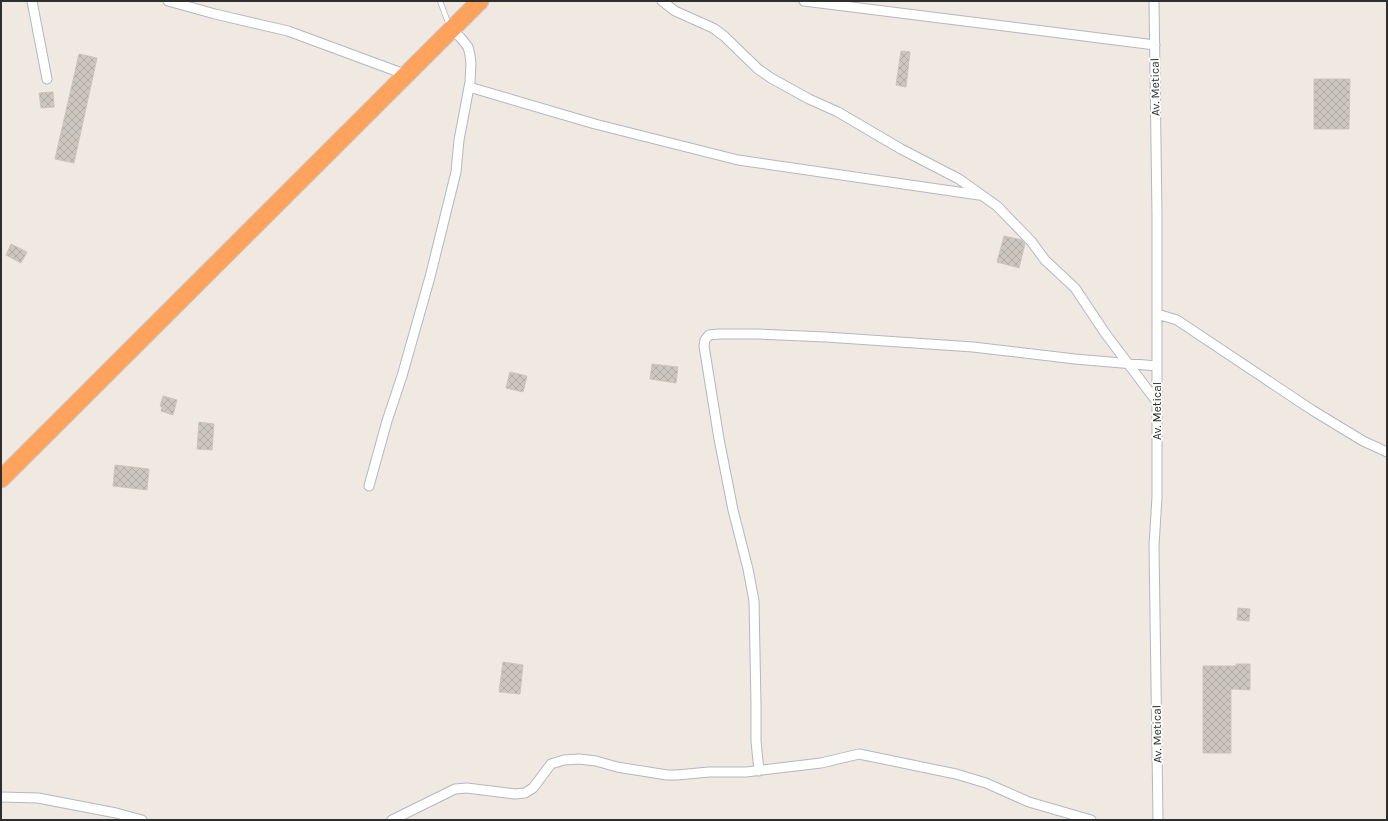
<svg xmlns="http://www.w3.org/2000/svg" width="1388" height="821" font-family="Karla,sans-serif">
<style>
.building{fill:url(#building-cross-hatch);stroke:#cbc5ba}
.lines{fill:none;stroke-linecap:round;stroke-linejoin:round}
.lane-casing{stroke:#b4b7c1;stroke-width:6}
.street-casing{stroke:#b4b7c1;stroke-width:11}
.highway-casing{stroke:#c9c9c9;stroke-width:19}
.lane{stroke:#fff;stroke-width:4.5}
.street{stroke:#fff;stroke-width:9}
.highway{stroke:#ffa35c;stroke-width:17}
.labels{text-anchor:middle;stroke-width:3.5;stroke-linejoin:round;paint-order:stroke}
.street-label{font-size:12px;fill:#2e2e2e;stroke:#fff}
</style>
<defs>
<pattern id="building-cross-hatch" width="8" height="8" patternUnits="userSpaceOnUse"><rect width="8" height="8" fill="#cbc7bf"/><path d="M0 0l8 8M0 8l8-8" fill="none" stroke="#afaba4"/></pattern>
</defs>
<rect width="100%" height="100%" fill="#efe9e1"/>
<path class="building" d="M 901,51 L 910,52 L 906,87 L 896,85 Z
M 79,54 L 97,58 L 74,163 L 55,159 Z
M 1314,79 L 1350,79 L 1349,129 L 1314,129 Z
M 53,92 L 54,107 L 41,108 L 39,93 Z
M 1004,236 L 1022,240 L 1025,244 L 1019,268 L 997,262 Z
M 11,244 L 27,252 L 21,263 L 6,255 Z
M 652,364 L 678,367 L 676,383 L 650,379 Z
M 510,372 L 527,376 L 523,392 L 506,388 Z
M 163,396 L 177,400 L 173,415 L 161,411 L 162,407 L 160,406 Z
M 199,422 L 214,424 L 212,450 L 197,449 Z
M 115,465 L 149,469 L 147,490 L 113,486 Z
M 1238,608 L 1250,609 L 1249,621 L 1237,620 Z
M 503,662 L 523,665 L 520,694 L 499,692 Z
M 1236,664 L 1250,664 L 1250,690 L 1231,689 L 1231,753 L 1203,753 L 1203,666 L 1236,666 Z"/>
<g class="lines">
<defs>
<path id="lane" d="M 440,1 L 449,25"/>
<path id="street" d="M 32,1 L 47,79
M 168,1 L 215,14 L 288,31 L 407,75
M 662,1 L 675,11 L 713,28 L 724,36 L 758,69 L 771,78 L 809,99 L 838,112 L 901,149 L 959,179 L 997,206 L 1031,241 L 1045,260 L 1075,288 L 1105,333 L 1157,402
M 804,1 L 1155,45
M 1154,1 L 1157,216 L 1157,497 L 1154,546 L 1158,820
M 469,87 L 595,124 L 738,160 L 979,195
M 1157,314 L 1177,320 L 1312,410 L 1363,441 L 1387,452
M 369,486 L 387,421 L 402,376 L 430,277 L 456,172 L 459,140 L 470,82 L 471,64 L 470,55 L 468,47 L 460,37 L 451,30
M 759,771 L 756,741 L 756,705 L 754,601 L 748,569 L 733,510 L 719,439 L 704,346 L 705,340 L 709,335 L 719,334 L 757,334 L 826,337 L 973,347 L 1075,359 L 1157,366
M 1,797 L 38,798 L 116,813 L 142,820
M 392,820 L 455,789 L 467,788 L 515,794 L 525,793 L 533,788 L 551,764 L 564,760 L 579,759 L 596,761 L 617,767 L 667,775 L 677,775 L 709,772 L 746,772 L 821,763 L 859,754 L 956,774 L 986,783 L 1029,802 L 1091,820"/>
<path id="highway" d="M 1,479 L 480,1"/>
</defs>
<use href="#lane" class="lane-casing"/>
<use href="#street" class="street-casing"/>
<use href="#highway" class="highway-casing"/>
<use href="#lane" class="lane"/>
<use href="#street" class="street"/>
<use href="#highway" class="highway"/>
</g>
<g class="labels">
<g class="street-label">
<text transform="translate(1155 87) rotate(-91)" y="4">Av. Metical</text>
<text transform="translate(1157 411) rotate(-90)" y="4">Av. Metical</text>
<text transform="translate(1157 734) rotate(-91)" y="4">Av. Metical</text>
</g>
</g>
<rect width="1388" height="821" fill="none" stroke="#2e2e2e" stroke-width="4"/>
</svg>
